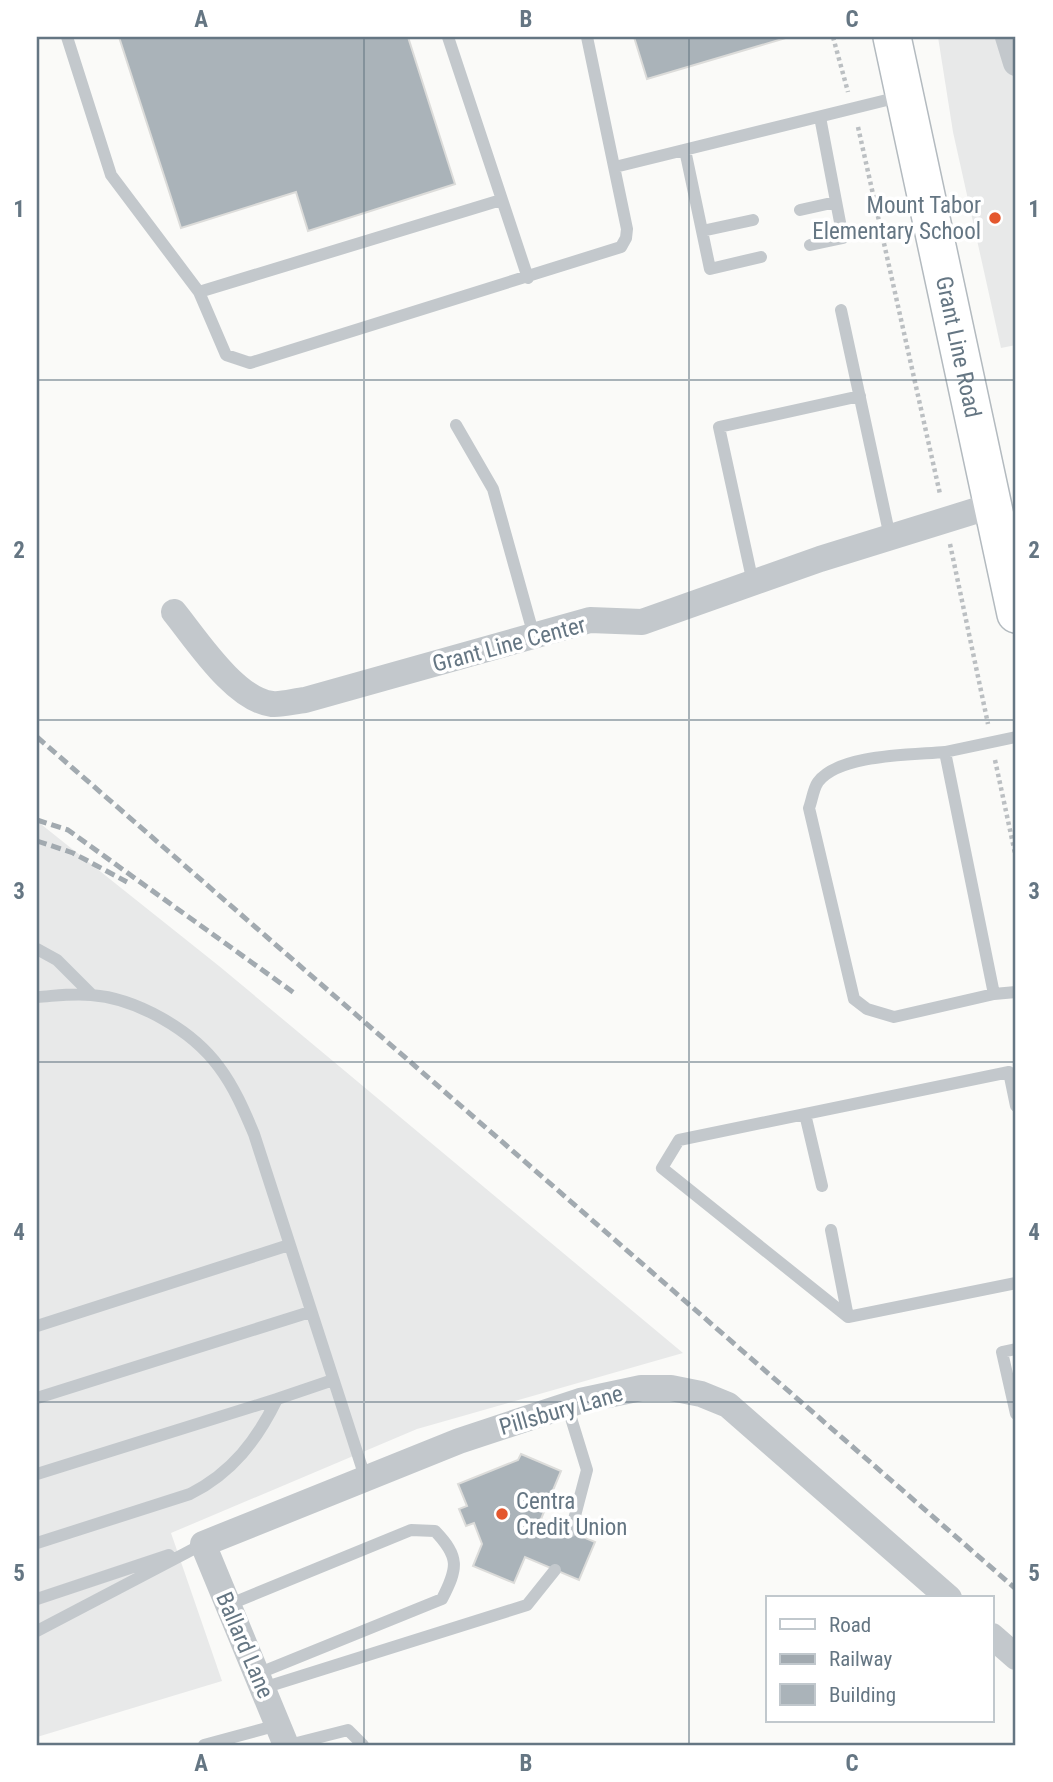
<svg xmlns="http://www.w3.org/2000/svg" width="1053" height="1782" font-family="'Roboto Condensed',sans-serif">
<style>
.built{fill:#e8e9e9}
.building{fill:#aab3b9;stroke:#dcdcda;stroke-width:2}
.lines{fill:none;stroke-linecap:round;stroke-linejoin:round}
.secondary-casing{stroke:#b3babf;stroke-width:40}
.path{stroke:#bbbfc2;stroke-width:4.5;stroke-dasharray:3.5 3.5;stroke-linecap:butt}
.lane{stroke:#c3c8cc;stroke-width:12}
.street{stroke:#c3c8cc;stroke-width:26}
.secondary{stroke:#fff;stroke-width:37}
.rail{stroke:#a2aab0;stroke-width:5;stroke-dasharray:10 5;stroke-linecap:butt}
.grid{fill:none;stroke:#657683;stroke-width:2;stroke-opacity:0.55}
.poi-dot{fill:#e4572e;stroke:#fff;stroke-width:2.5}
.labels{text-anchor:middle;stroke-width:7;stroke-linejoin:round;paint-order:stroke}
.poi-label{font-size:23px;fill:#657683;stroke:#fff;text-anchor:end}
.street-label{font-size:23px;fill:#657683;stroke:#fff}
.neatline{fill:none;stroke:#657683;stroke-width:2.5}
.grid-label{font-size:23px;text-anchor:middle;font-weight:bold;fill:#657683}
</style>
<rect width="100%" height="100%" fill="#fafaf8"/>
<path class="built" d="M 938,37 L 1016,37 L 1016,345 L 1001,348 L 953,132 Z
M 37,821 L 219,966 L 683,1353 L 417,1429 L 171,1533 L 222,1681 L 37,1737 Z"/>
<path class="building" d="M 119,37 L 408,37 L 455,184 L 308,231 L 296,192 L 181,228 Z
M 634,37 L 789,37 L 647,79 Z
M 521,1454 L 561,1471 L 541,1519 L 595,1542 L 579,1580 L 525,1557 L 514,1583 L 473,1566 L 482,1544 L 474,1523 L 466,1526 L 459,1509 L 467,1506 L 458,1484 L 518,1460 Z"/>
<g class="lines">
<defs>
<g id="secondary">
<path id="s1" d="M 892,37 L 1016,614"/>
</g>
</defs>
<use href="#secondary" class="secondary-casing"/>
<path class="path" d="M 833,37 L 848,92
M 858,127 L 940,494
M 950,544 L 988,724
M 995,760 L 1016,858"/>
<path class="lane" d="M 67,37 L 111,175 L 199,292 L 501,200
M 448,37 L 528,278
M 685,150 L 710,269 L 761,257
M 615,167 L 903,96
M 800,210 L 836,202
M 702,231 L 753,220
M 810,245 L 843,238 L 820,117
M 199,292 L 226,355 L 250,363 L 621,247 L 626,238 L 627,229 L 587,37
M 841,310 L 890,537
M 456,425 L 493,489 L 534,636
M 753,583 L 719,427 L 860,396
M 1016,737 L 945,752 L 994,994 L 1016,992
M 945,752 C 912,755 839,754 818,782 C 813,789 812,801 809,808 L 854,999 L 867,1009 L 894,1017 L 994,994
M 37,949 L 57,960 L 92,995
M 37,997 C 54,996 73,993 91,995 C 136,998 192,1030 219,1067 C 234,1087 244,1110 254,1134 L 365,1477
M 1016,1106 L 1009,1072 L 679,1140 L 662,1168 L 848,1317 L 1016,1283
M 805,1114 L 822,1186
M 831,1230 L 848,1317
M 37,1326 L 289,1245
M 1016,1349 L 1002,1352 L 1016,1414
M 37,1398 L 310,1312
M 567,1405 L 587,1470 L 571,1531
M 37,1474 L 277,1399
M 37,1543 L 190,1494 C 232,1473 257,1440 277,1399 L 333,1380
M 37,1599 L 169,1555
M 228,1605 L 411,1530 L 435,1531 C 460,1557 458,1568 442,1599 L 257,1674
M 37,1631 L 203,1544
M 263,1688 L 527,1605 L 555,1570
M 204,1745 L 278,1725
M 289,1745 L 348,1730 L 363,1745"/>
<path class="street" d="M 1008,37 L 1016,63
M 174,612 C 196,639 235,700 272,704 C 282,705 295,701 305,700 L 590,620 L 642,622 L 820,559 L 994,505
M 992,1636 L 1016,1657
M 286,1745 L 203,1544 L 459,1441 L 580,1401 L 641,1388 L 671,1388 L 701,1394 L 728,1405 L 949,1598"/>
<use href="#secondary" class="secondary"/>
<path class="rail" d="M 37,737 L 1016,1589
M 37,820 L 68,830 L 297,995
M 37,841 L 73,853 L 127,882"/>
</g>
<path class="grid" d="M 364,37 L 364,1745M 689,37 L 689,1745M 37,380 L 1016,380M 37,720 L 1016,720M 37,1062 L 1016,1062M 37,1402 L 1016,1402"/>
<g class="poi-dot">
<circle cx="995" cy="218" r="7"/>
<circle cx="502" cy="1514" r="7"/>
</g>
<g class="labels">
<g class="poi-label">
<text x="981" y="213">Mount Tabor<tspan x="981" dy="26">Elementary School</tspan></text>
<text x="516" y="1509" text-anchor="start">Centra<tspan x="516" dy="26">Credit Union</tspan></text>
</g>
<g class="street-label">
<text dy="8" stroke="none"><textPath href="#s1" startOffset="317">Grant Line Road</textPath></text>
<text transform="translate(509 644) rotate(-15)" y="8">Grant Line Center</text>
<text transform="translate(561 1410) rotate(-16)" y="8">Pillsbury Lane</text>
<text transform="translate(245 1645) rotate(67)" y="8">Ballard Lane</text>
</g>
</g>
<rect width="1053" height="1782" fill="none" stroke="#ffffff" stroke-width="77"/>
<rect x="766" y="1596" width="228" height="126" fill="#ffffff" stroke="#c1c8cd" stroke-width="2"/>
<rect x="780" y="1619" width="35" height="10" fill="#ffffff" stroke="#c1c8cd" stroke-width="2"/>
<text x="829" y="1632" font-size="21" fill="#657683">Road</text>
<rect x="780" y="1654" width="35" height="10" fill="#a2aab0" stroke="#c1c8cd" stroke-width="2"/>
<text x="829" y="1666" font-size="21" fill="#657683">Railway</text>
<rect x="780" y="1684" width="35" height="21" fill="#aab3b9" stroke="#c1c8cd" stroke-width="2"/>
<text x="829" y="1702" font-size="21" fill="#657683">Building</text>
<rect x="38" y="38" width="976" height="1706" class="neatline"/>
<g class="grid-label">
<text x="201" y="27">A</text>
<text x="526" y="27">B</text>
<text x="852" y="27">C</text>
<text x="19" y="217">1</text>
<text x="1034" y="217">1</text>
<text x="19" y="558">2</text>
<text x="1034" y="558">2</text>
<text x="19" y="899">3</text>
<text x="1034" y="899">3</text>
<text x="19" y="1240">4</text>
<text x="1034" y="1240">4</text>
<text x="19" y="1581">5</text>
<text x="1034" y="1581">5</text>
<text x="201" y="1771">A</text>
<text x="526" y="1771">B</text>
<text x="852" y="1771">C</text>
</g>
</svg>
